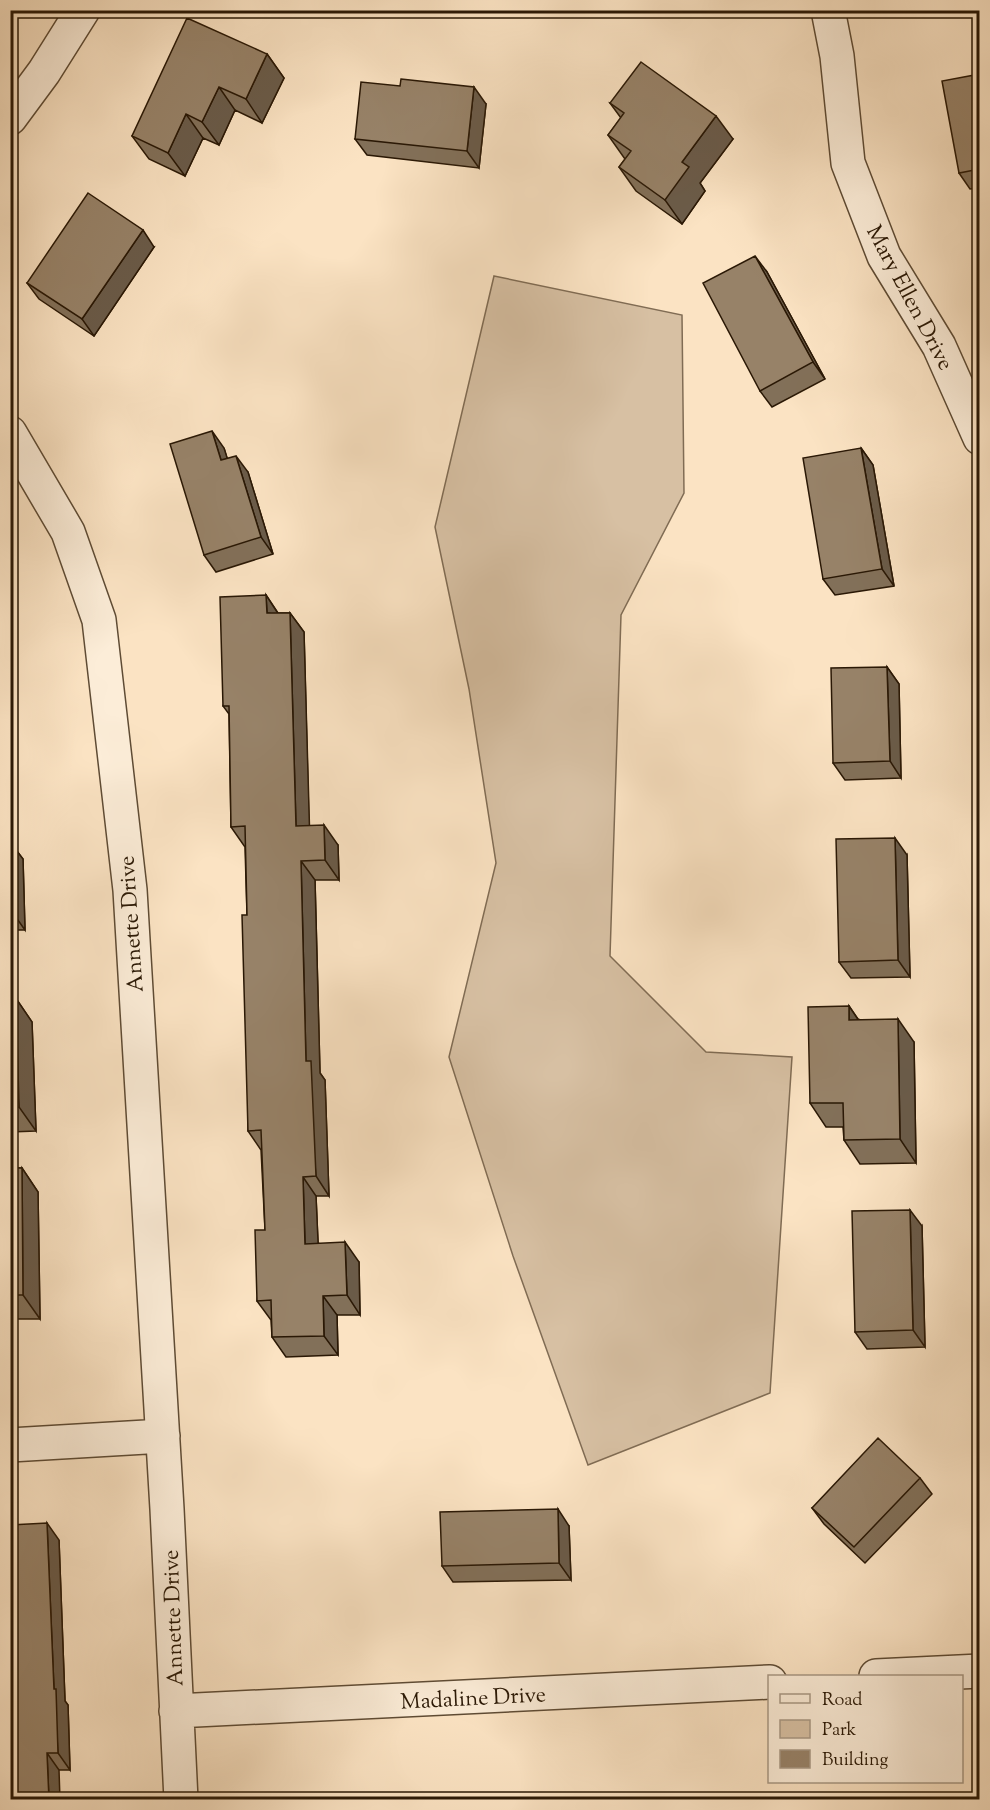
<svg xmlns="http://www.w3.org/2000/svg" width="990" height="1810" font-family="'Sorts Mill Goudy',serif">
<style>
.green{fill:#d7c0a3;stroke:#806c54;stroke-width:1.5}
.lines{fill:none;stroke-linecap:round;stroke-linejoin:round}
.minor-casing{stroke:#5e4b34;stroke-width:36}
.minor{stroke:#fcedd8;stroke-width:33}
.wall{fill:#827059;stroke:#2a1805;stroke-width:1.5}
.shaded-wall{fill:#6a5b49;stroke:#2a1805;stroke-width:1.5}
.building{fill:#978268;stroke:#2a1805;stroke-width:1.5}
.labels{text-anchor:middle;stroke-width:5;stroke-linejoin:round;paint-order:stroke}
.street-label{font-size:22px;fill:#2a1805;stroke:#fcedd8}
</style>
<rect width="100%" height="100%" fill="#fbe3c3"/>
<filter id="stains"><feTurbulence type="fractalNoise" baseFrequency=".00333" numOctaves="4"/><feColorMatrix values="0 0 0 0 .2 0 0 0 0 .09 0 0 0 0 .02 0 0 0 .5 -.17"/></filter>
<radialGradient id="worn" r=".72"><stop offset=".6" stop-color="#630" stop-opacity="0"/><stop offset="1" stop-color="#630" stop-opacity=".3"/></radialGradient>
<path class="green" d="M 494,276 L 682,315 L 684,493 L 621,615 L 610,956 L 706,1052 L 792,1057 L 770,1393 L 588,1465 L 513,1256 L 449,1057 L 496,863 L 469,689 L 435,527 Z"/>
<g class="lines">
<defs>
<path id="minor" d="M 828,10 L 837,56 L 848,163 L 884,256 L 939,346 L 980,438
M 10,118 L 44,72 L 83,10
M 10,433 L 68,532 L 99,620 L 130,890 L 167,1509 L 181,1800
M 10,1445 L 163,1436
M 876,1676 L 980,1671
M 176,1711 L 770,1682"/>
</defs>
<use href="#minor" class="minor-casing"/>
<use href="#minor" class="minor"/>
</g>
<path class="wall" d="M 267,54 L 284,78 L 262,123 L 235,110 L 219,145 L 203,138 L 185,176 L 149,159 L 132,136 Z
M 980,74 L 980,188 L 970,189 L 959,173 Z
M 610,103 L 733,139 L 700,183 L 705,191 L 682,224 L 636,191 L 619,167 L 625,159 L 608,135 L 621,118 Z
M 486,104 L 479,168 L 367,155 L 355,139 Z
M 154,247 L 94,336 L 39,299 L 27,283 Z
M 767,272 L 825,379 L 772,407 L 760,391 Z
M 224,448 L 227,458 L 248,472 L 273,554 L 216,572 L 204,555 Z
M 861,448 L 873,465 L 894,586 L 835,595 L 823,579 Z
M 266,595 L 278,613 L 290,613 L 304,632 L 309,825 L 338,845 L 339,880 L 315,880 L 320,1073 L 325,1080 L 329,1196 L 316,1196 L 318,1243 L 359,1262 L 360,1315 L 337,1315 L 338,1355 L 286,1357 L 272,1337 L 271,1320 L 257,1301 L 265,1230 L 261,1150 L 248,1131 L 247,915 L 245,847 L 231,827 L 229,714 L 223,706 Z
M 887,667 L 899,684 L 901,778 L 845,780 L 833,763 Z
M 10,697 L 14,702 L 17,772 L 10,772 Z
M 10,842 L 23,859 L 25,930 L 14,930 L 17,1000 L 32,1022 L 36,1131 L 10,1132 Z
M 907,855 L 910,977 L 851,978 L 839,962 Z
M 849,1006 L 858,1019 L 914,1042 L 916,1163 L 860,1164 L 844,1140 L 843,1127 L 826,1127 L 810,1103 Z
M 10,1168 L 22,1168 L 38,1192 L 40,1319 L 10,1319 Z
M 922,1226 L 925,1347 L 867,1349 L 855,1332 Z
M 920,1478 L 932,1494 L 865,1563 L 824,1524 L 812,1508 Z
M 569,1526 L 571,1580 L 453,1582 L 442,1566 Z
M 59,1540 L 65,1701 L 68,1705 L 70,1770 L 59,1770 L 10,1800 Z"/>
<path class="shaded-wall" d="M 267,54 L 284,78 L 262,123 L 246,99 Z
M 219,87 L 235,110 L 219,145 L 202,122 Z
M 474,87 L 486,104 L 479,168 L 467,151 Z
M 186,114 L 203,138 L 185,176 L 168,153 Z
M 716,116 L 733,139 L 700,183 L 705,191 L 682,224 L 665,200 L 682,162 Z
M 143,230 L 154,247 L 94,336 L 82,319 Z
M 755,256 L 767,272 L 825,379 L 813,362 Z
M 212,431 L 224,448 L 233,477 L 221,460 Z
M 861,448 L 873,465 L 894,586 L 882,569 Z
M 236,456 L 248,472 L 273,554 L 261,537 Z
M 266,595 L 279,615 L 267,613 Z
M 290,613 L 304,632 L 310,845 L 296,826 Z
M 887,667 L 899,684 L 901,778 L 890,761 Z
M 10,697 L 14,702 L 17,772 L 10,763 Z
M 324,825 L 338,845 L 339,880 L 325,860 Z
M 895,838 L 907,855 L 910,977 L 898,960 Z
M 10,842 L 23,859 L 25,930 L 10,909 Z
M 301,861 L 315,880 L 320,1073 L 325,1080 L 329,1196 L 316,1176 L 306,1061 Z
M 10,924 L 14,930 L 17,1000 L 32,1022 L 36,1131 L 19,1107 L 10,1011 Z
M 849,1006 L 865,1030 L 849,1020 Z
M 898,1019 L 914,1042 L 916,1163 L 900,1139 Z
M 22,1168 L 38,1192 L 40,1319 L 23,1295 Z
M 303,1177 L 316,1196 L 319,1263 L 305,1244 Z
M 910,1210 L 922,1226 L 925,1347 L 913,1330 Z
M 345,1242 L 359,1262 L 360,1315 L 347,1295 Z
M 323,1296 L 337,1315 L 338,1355 L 324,1336 Z
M 558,1509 L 569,1526 L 571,1580 L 559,1563 Z
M 47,1523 L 59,1540 L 65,1701 L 68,1705 L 70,1770 L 58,1753 L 54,1689 Z
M 47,1753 L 59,1770 L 60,1800 L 49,1800 Z"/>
<path class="building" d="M 187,18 L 267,54 L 246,99 L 219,87 L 202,122 L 186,114 L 168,153 L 132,136 Z
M 641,62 L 716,116 L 682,162 L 689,167 L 665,200 L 619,167 L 631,151 L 608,135 L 624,113 L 610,103 Z
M 980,74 L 980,169 L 959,173 L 942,81 Z
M 401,79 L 474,87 L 467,151 L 355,139 L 361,82 L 400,86 Z
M 88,193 L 143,230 L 82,319 L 27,283 Z
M 755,256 L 813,362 L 760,391 L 703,283 Z
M 212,431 L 221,460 L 236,456 L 261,537 L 204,555 L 170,444 Z
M 861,448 L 882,569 L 823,579 L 803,458 Z
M 266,595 L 267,613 L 290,613 L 296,826 L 324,825 L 325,860 L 301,861 L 306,1061 L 311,1061 L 316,1176 L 303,1177 L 305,1244 L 345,1242 L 347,1295 L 323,1296 L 324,1336 L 272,1337 L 271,1300 L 257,1301 L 255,1230 L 265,1230 L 261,1130 L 248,1131 L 242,915 L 247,915 L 245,826 L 231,827 L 229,706 L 223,706 L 220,597 Z
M 887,667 L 890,761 L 833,763 L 831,668 Z
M 895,838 L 898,960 L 839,962 L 836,839 Z
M 10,998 L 16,998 L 19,1107 L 10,1108 Z
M 849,1006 L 849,1020 L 898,1019 L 900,1139 L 844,1140 L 843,1103 L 810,1103 L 808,1007 Z
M 10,1168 L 22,1168 L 23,1295 L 10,1295 Z
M 910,1210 L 913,1330 L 855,1332 L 852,1211 Z
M 878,1438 L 920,1478 L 854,1547 L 812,1508 Z
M 558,1509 L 559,1563 L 442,1566 L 440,1512 Z
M 47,1523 L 54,1689 L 56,1689 L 58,1753 L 47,1753 L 49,1800 L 10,1800 L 10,1525 Z"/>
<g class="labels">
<g class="street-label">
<text transform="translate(911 297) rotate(62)" y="8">Mary Ellen Drive</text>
<text transform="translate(130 924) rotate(-94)" y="8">Annette Drive</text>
<text transform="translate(172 1618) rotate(-92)" y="8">Annette Drive</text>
<text transform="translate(473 1697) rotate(-3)" y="8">Madaline Drive</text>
</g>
</g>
<rect width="990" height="1810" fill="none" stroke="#fbe3c3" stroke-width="36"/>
<rect x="12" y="12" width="966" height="1786" fill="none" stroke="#2a1805" stroke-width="3"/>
<rect x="18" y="18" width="954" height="1774" fill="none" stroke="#2a1805" stroke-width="1.5"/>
<rect x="768" y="1675" width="195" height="108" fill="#fcedd8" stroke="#a89884" stroke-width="1.5"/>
<rect x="780" y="1694" width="30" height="9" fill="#fcedd8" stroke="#a89884" stroke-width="1.5"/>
<text x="822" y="1705" font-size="18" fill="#2a1805">Road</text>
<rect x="780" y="1720" width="30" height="18" fill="#d7c0a3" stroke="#a89884" stroke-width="1.5"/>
<text x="822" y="1735" font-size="18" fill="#2a1805">Park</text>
<rect x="780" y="1750" width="30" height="18" fill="#978268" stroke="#a89884" stroke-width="1.5"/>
<text x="822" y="1765" font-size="18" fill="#2a1805">Building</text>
<rect width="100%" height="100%" filter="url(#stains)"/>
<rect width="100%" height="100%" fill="url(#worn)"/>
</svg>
